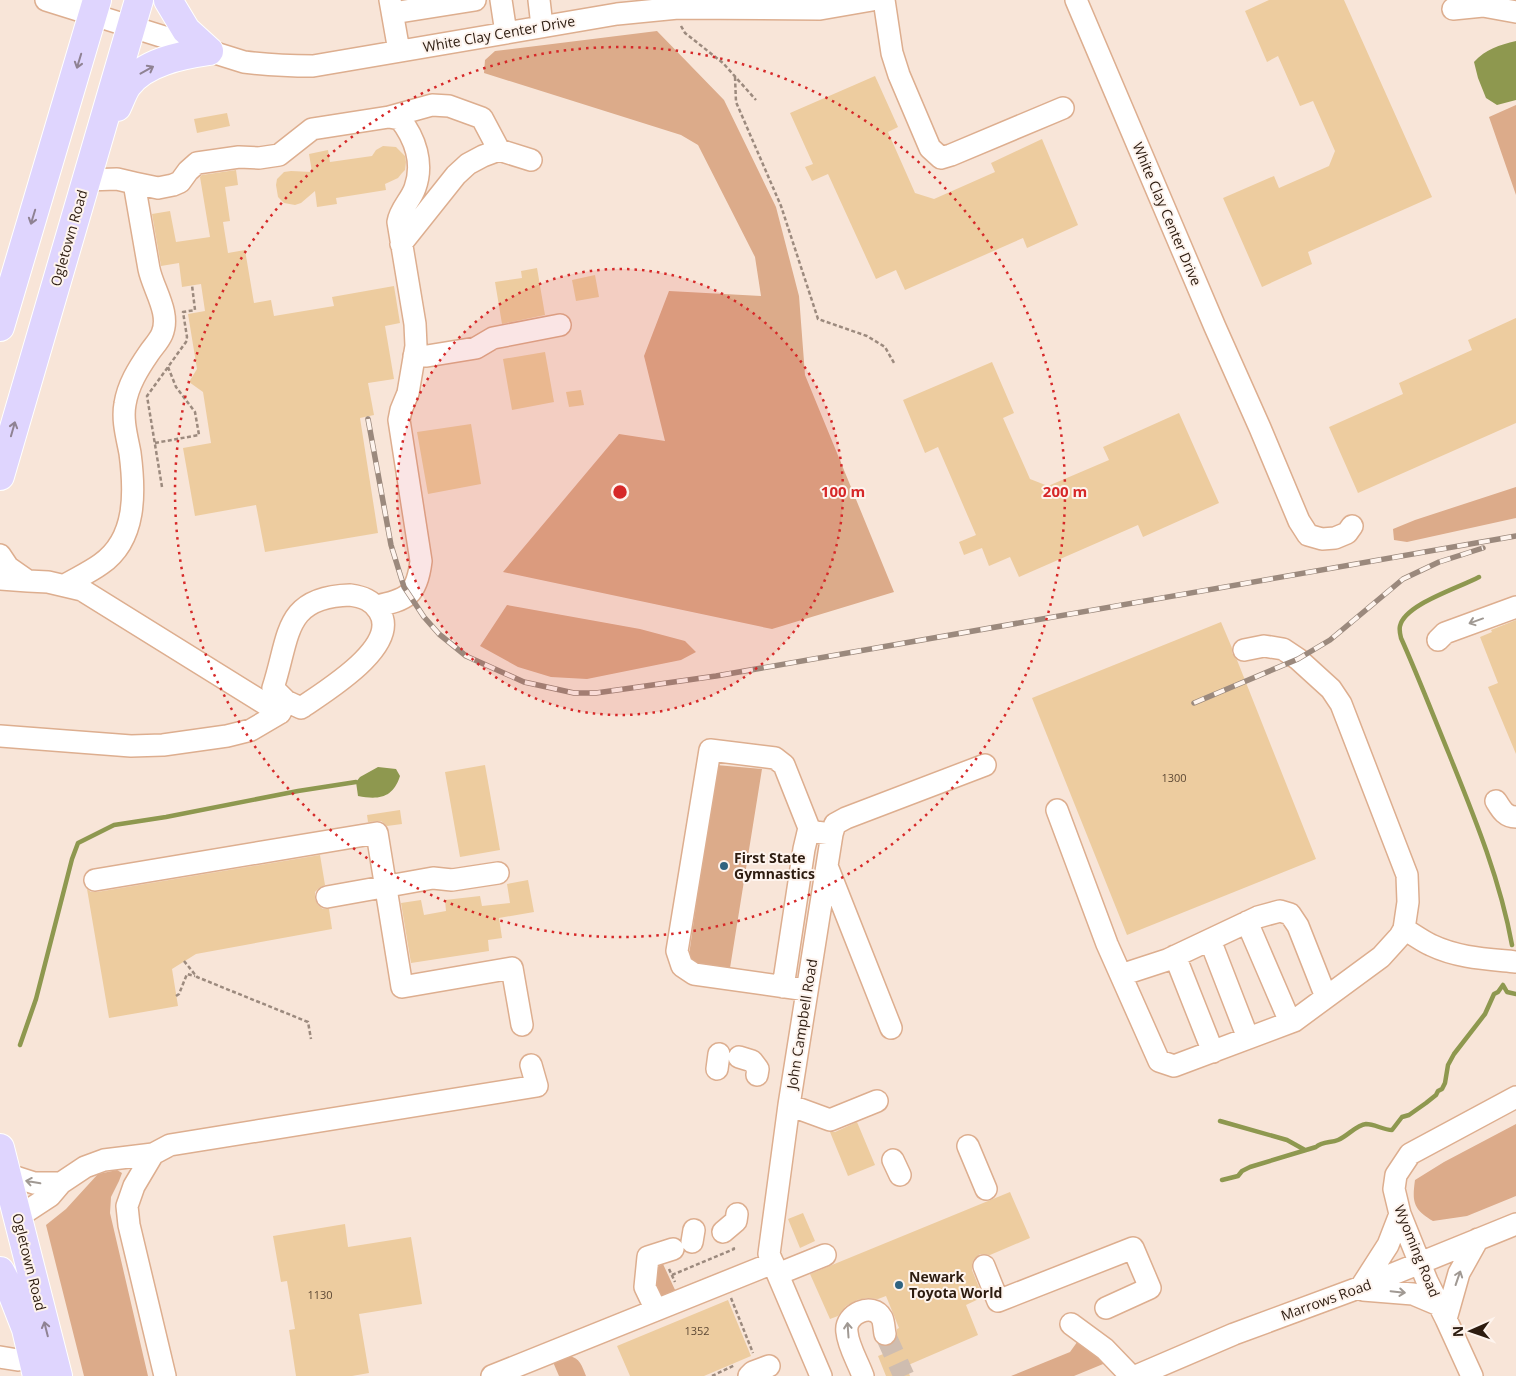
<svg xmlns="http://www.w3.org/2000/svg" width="1516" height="1376" font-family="'Open Sans',sans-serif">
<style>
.green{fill:#dcab8a}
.water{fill:#8e984f}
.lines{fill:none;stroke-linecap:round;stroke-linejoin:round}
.stream{stroke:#8e984f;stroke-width:4.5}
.building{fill:#edcc9f}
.minor-tunnel{stroke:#cfbdb0;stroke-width:21;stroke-dasharray:21 11;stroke-linecap:butt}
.minor-casing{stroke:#ddae8f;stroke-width:24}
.major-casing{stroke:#fff;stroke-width:30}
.path{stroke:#9c8a7e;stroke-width:2.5;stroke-dasharray:4 2.5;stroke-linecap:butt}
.minor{stroke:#fff;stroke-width:21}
.major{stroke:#dfd5fe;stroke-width:28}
.rail-casing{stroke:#9b897d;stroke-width:5.5}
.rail{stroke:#fef4ee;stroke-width:4;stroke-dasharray:11;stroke-linecap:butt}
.oneway{stroke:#8f8293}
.oneway2{stroke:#a09993}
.ring{fill:none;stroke:#d62828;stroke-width:2.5;stroke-dasharray:2.5 5}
.poi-dot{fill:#306380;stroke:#fef4ee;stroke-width:2}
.labels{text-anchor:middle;stroke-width:4;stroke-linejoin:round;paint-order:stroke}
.number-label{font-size:11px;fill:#5d4834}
.street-label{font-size:14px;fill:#2d1c10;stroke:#fef4ee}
.poi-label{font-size:14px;font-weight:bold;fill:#2d1c10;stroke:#fef4ee;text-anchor:start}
.centre{fill:#d62828;stroke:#fef4ee;stroke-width:2.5}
.ring-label{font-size:15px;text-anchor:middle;font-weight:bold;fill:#d62828;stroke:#fef4ee;stroke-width:4;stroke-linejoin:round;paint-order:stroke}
</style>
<rect width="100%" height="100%" fill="#f8e5d8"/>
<path class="green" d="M 657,31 L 724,100 L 776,207 L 799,296 L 805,375 L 894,592 L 772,629 L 503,572 L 619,434 L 665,441 L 644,356 L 669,291 L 761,296 L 755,257 L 698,145 L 681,135 L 484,73 L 485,60 L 495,51 Z
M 1516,105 L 1516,195 L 1489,117 Z
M 1516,487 L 1516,518 L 1407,542 L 1394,540 L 1393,529 L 1415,520 Z
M 507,605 L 640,629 L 685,641 L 696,652 L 681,660 L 587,679 L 551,677 L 518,667 L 480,646 Z
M 716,765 L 762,769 L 730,968 L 688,962 Z
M 1516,1124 L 1516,1196 L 1467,1216 L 1433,1221 C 1413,1209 1412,1202 1415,1180 L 1444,1162 Z
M 117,1170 L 122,1173 L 119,1181 L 111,1197 L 110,1213 L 148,1376 L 84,1376 L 46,1225 L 66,1209 L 98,1174 Z
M 663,1264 L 676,1292 L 664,1296 L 659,1295 L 655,1284 L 657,1267 Z
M 1080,1338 L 1108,1362 L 1074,1376 L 1011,1376 L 1070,1352 Z
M 569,1356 C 580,1358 582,1366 586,1376 L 559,1376 L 553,1362 Z"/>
<path class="water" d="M 1516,41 L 1516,100 L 1497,105 L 1486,98 L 1478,78 L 1474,62 C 1486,49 1499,45 1516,41 Z
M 378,767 L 396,769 L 400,776 C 393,798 379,800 358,796 L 356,782 L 360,777 Z"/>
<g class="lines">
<path class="stream" d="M 1479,577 C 1459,588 1405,604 1400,626 C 1399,630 1400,634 1401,638 C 1418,676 1433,715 1449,754 C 1474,816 1500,879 1512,945
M 20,1045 L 36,999 L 72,859 L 78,843 L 114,825 L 166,817 L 298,791 L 356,782
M 1220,1121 L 1287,1140 L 1305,1150
M 1222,1180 L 1238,1176 L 1242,1171 L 1250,1167 L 1316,1147 C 1322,1141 1331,1143 1338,1140 C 1348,1136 1356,1125 1366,1124 C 1375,1124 1383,1130 1392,1130 L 1402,1117 L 1409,1115 L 1426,1103 L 1436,1095 L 1438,1091 L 1442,1089 L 1445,1083 L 1448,1065 L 1454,1054 L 1485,1014 L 1494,994 L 1498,992 L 1503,985 L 1507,992 L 1516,994"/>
</g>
<path class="building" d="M 1269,0 L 1344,0 L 1432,197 L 1308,252 L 1312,264 L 1262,287 L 1223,198 L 1274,176 L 1279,188 L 1329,166 L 1335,151 L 1313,101 L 1300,106 L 1278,56 L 1267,62 L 1245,11 Z
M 875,76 L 898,127 L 888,132 L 915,193 L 934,199 L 995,172 L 991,163 L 1042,139 L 1078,225 L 1027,248 L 1023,238 L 905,290 L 896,270 L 876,279 L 828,174 L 812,181 L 805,167 L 813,164 L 790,113 Z
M 227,113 L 230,126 L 197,133 L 194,119 Z
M 383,146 L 396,147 L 405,156 L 406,162 L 405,170 L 402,173 L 398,178 L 385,184 L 386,190 L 336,198 L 337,204 L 317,207 L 315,191 L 301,203 L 295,205 L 284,203 L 278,197 L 276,185 L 277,179 L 284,172 L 291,171 L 312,172 L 309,154 L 328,150 L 330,162 L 372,156 L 376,150 Z
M 236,170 L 238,185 L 225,187 L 230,221 L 223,222 L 228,253 L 245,250 L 254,303 L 271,300 L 274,316 L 334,306 L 332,297 L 394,286 L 400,323 L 385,326 L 394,379 L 368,383 L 374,415 L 360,418 L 378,533 L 265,552 L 256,505 L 195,516 L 183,448 L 211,443 L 203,392 L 189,382 L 197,369 L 188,314 L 205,311 L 201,284 L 182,287 L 179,263 L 161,266 L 152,214 L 170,211 L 176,242 L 210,237 L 200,177 L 202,175 Z
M 537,268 L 545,315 L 502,324 L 495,282 L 522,278 L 521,271 Z
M 595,275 L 599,297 L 576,301 L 572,280 Z
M 1516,318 L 1516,423 L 1358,493 L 1329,427 L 1403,394 L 1399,383 L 1472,350 L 1468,340 Z
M 545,352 L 554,402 L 512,410 L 503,359 Z
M 992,362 L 1014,413 L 1003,418 L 1030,479 L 1048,486 L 1109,460 L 1103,447 L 1179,413 L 1219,503 L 1143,537 L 1138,525 L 1019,577 L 1010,557 L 989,566 L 982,548 L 964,555 L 959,542 L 976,535 L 938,447 L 925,453 L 903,400 Z
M 581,390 L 584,405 L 569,407 L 566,392 Z
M 471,424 L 481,484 L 428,494 L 417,432 Z
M 1516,620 L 1516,754 L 1488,687 L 1498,683 L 1480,637 L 1492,632 L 1491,630 Z
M 1221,622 L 1232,648 L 1232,653 L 1237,660 L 1316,859 L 1127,935 L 1032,698 Z
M 485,765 L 500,850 L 460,857 L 445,772 Z
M 400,810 L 402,824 L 387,826 L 381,821 L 368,822 L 367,815 Z
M 320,855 L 325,885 L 319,888 L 315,892 L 315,899 L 318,905 L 323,909 L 329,909 L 332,929 L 196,954 L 172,969 L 178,1006 L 109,1018 L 87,889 L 91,892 L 97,892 Z
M 528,880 L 534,912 L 499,918 L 502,938 L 488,940 L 489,951 L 411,963 L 401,903 L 421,900 L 424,915 L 446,911 L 445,900 L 480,896 L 482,906 L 510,903 L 507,884 Z
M 857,1122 L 875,1165 L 848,1176 L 830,1132 L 835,1132 Z
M 1010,1192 L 1030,1238 L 990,1255 L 980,1254 L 974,1259 L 972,1264 L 972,1270 L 983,1297 L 966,1305 L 978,1335 L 906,1366 L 910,1376 L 886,1376 L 878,1356 L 886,1353 L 883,1346 L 888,1346 L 893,1343 L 897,1338 L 897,1329 L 899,1328 L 886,1296 L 878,1299 L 867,1298 L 857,1300 L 846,1306 L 838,1316 L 830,1319 L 810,1274 Z
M 803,1213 L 815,1241 L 800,1248 L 788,1219 Z
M 345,1224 L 348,1247 L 411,1237 L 422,1304 L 359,1314 L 369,1373 L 352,1376 L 296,1376 L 289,1330 L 295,1329 L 287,1281 L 281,1282 L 273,1236 Z
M 728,1300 L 751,1356 L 704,1376 L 630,1376 L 617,1346 Z"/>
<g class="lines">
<path class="minor-tunnel" d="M 885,1334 L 904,1376"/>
<defs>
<path id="minor" d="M 46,0 L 244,62 C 268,65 289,66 313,66 L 617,14 L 678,8 L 820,9 L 872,0
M 390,0 L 399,51
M 501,0 L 506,33
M 539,0 L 542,26
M 884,0 L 892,53 L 899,75 L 930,148 L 941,158 L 951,155 L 1063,108
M 1076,0 L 1215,327 L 1260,428 L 1299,521 L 1308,535 L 1322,539 L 1335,538 L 1347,533 L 1352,526
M 1453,9 L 1483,6 L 1516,12
M 393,13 L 475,0
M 389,117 L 432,105 L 449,106 L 482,118 L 499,150
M 134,183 L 158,188 L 173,185 L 180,182 L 188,171 L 197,163 L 239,157 L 259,158 L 279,155 L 312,129 L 389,117 L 400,119 C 415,138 424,163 415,188 C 411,200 400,209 398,222 L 415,324 L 416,346 L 408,393 L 401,410 L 399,420 L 421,561 C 417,595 407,600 376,606
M 401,244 L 456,175 L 468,164 L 483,156 L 499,150 L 531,160
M 414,356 L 427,356 L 476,348 L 493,338 L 560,325
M 0,555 L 8,567 L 28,581 L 0,579
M 28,581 L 48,582 L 82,590 L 280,713
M 65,585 C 77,578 90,572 101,564 C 137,539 135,491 130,453 C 127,437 122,420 125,404 C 128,385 138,369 149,353 C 153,347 159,341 162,334 C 171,313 153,289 149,269 C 144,240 139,211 134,183 L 117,179 L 86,180
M 350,595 C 363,597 372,600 379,611 C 402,646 324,692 301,708 L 286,701 L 273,688 C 290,636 283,597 350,595 Z
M 1438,640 L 1445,633 L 1516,607
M 0,736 L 131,746 L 163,745 L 227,736 L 251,730 L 280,713 L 286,701
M 1496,801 C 1501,809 1505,817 1516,817
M 1057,810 L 1107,944 L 1159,1061 L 1174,1066 L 1294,1021 L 1381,957 L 1400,936 L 1404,929 L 1408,902 L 1407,875 L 1341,704 L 1331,689 L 1298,659 L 1283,649 L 1264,646 L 1244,650
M 827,866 L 891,1028
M 95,880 L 377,833 L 402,987 L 512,968 L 522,1025
M 327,897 L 433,878 L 452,880 L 498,873
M 1247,922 L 1290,1022
M 1404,929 C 1413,934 1422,941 1431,945 C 1458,958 1487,959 1516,962
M 1210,940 L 1248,1038
M 1175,956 L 1213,1052
M 1121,975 L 1167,960 L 1258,917 L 1280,911 L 1290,914 L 1298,926 L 1326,997
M 783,987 L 804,849 L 809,828
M 807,990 L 694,974 L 682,966 L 677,951 L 710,750 L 775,758 L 784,765 L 809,828 L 815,832 L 832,834
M 739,1057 L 752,1061 L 758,1069 L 757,1075
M 717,1069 L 719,1054
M 789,1105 L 830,1120 L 877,1101
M 968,1146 L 986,1189
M 893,1160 L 900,1175
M 6,1174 L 34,1183 L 61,1183
M 18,1217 L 50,1196 L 61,1183 L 85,1167 L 104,1160 L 153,1154
M 723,1232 L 736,1221 L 737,1214
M 692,1242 L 694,1230
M 984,1266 L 998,1301 L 1133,1248 L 1150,1288 L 1106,1308
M 778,1274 L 825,1255
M 1361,1287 L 1388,1245 L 1400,1214
M 1363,1290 L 1413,1294 L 1439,1305
M 656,1310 L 645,1287 L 648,1257 L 673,1249
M 1446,1319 L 1459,1273 L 1478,1239
M 1071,1324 L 1105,1349 L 1131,1376
M 0,1357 L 18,1360
M 165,1376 L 129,1225 L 127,1206 L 134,1186 L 153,1154 L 170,1145 L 537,1086 L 531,1065
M 492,1376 L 773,1263
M 749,1376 L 753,1372 L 769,1366
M 821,1376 L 769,1254 L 789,1105 L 832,834 L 835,824 L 846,818 L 985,765
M 863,1376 C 858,1362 848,1346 847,1332 C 844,1314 873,1301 882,1318 C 884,1322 884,1329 885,1334
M 1136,1376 L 1234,1334 L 1361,1287 L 1516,1224
M 1472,1376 L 1446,1319 L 1427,1281 L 1400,1214 L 1394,1189 L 1396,1175 L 1410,1154 L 1516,1097"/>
<path id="major" d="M 168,0 L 186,30 L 209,51
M 117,107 C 120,101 123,92 127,86 C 144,62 182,55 209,51
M 0,327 L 97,0
M 0,476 L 139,0
M 0,1148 L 58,1376
M 0,1271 L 12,1293 L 26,1329 L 37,1376"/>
</defs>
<use href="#minor" class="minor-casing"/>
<use href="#major" class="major-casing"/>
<path class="path" d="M 681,26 L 685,33 L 723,63 L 756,100
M 735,77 L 736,102 L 781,206 L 818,319 L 867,336 L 885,347 L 894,363
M 155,443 L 199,435 L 195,412 L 176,387 L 168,367
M 162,487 L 147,396 L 186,342 L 187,337 L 183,312 L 195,310 L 192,285
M 184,961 L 197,977 L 308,1022 L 311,1039
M 176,996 L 179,994 L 187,974 L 195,976
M 669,1269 L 675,1282
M 672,1275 L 734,1249 L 733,1246
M 731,1298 L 753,1353
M 712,1376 L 735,1365"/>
<use href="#minor" class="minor"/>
<use href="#major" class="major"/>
<defs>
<path id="rail" d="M 368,419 L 391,545 L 404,587 L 424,617 L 439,634 L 466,656 L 524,682 L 574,693 L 596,693 L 716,676 L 1516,536
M 1194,703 L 1298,659 L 1330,640 L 1403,579 L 1439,562 L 1483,548"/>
</defs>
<use href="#rail" class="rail-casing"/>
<use href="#rail" class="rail"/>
</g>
<defs><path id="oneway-shaft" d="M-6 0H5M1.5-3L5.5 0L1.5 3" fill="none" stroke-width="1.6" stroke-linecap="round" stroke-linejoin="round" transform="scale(1.25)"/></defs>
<g class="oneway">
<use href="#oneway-shaft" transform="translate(79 61) rotate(107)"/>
<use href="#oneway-shaft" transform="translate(147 70) rotate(-29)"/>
<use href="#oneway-shaft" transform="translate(33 217) rotate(107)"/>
<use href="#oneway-shaft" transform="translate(13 429) rotate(-74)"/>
<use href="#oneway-shaft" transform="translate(46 1329) rotate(-104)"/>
</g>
<g class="oneway2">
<use href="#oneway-shaft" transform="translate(1476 621) rotate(160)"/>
<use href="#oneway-shaft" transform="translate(33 1182) rotate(-170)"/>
<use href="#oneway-shaft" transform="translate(1458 1278) rotate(-71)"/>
<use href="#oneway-shaft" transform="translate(1398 1292) rotate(6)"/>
<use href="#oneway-shaft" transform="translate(848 1330) rotate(-94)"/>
</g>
<circle cx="620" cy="492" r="223" fill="#d62828" fill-opacity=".12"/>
<g class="ring">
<circle cx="620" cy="492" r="223"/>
<circle cx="620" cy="492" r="445"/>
</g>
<g class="poi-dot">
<circle cx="724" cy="866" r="5"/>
<circle cx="899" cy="1285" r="5"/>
</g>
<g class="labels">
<g class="number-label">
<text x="1174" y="782">1300</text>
<text x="320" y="1299">1130</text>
<text x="697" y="1335">1352</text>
</g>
<g class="street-label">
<text transform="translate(499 34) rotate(-10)" y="5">White Clay Center Drive</text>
<text transform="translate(1167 214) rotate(67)" y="5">White Clay Center Drive</text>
<text transform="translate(69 238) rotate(-74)" y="5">Ogletown Road</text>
<text transform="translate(802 1024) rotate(-81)" y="5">John Campbell Road</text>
<text transform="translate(1417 1251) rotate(68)" y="5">Wyoming Road</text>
<text transform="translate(29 1262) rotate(76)" y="5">Ogletown Road</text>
<text transform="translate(1326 1300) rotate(-20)" y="5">Marrows Road</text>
</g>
<g class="poi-label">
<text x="734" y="863">First State<tspan x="734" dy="16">Gymnastics</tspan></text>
<text x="909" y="1282">Newark<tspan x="909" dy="16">Toyota World</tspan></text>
</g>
</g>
<circle cx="620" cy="492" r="8" class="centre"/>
<g class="ring-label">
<text x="843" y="497">100 m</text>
<text x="1065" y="497">200 m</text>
</g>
<g transform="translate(1471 1331) rotate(268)" stroke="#fef4ee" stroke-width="4" paint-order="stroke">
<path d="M0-4L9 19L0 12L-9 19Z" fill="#2d1c10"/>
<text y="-8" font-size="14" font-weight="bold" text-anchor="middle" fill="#2d1c10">N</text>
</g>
</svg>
